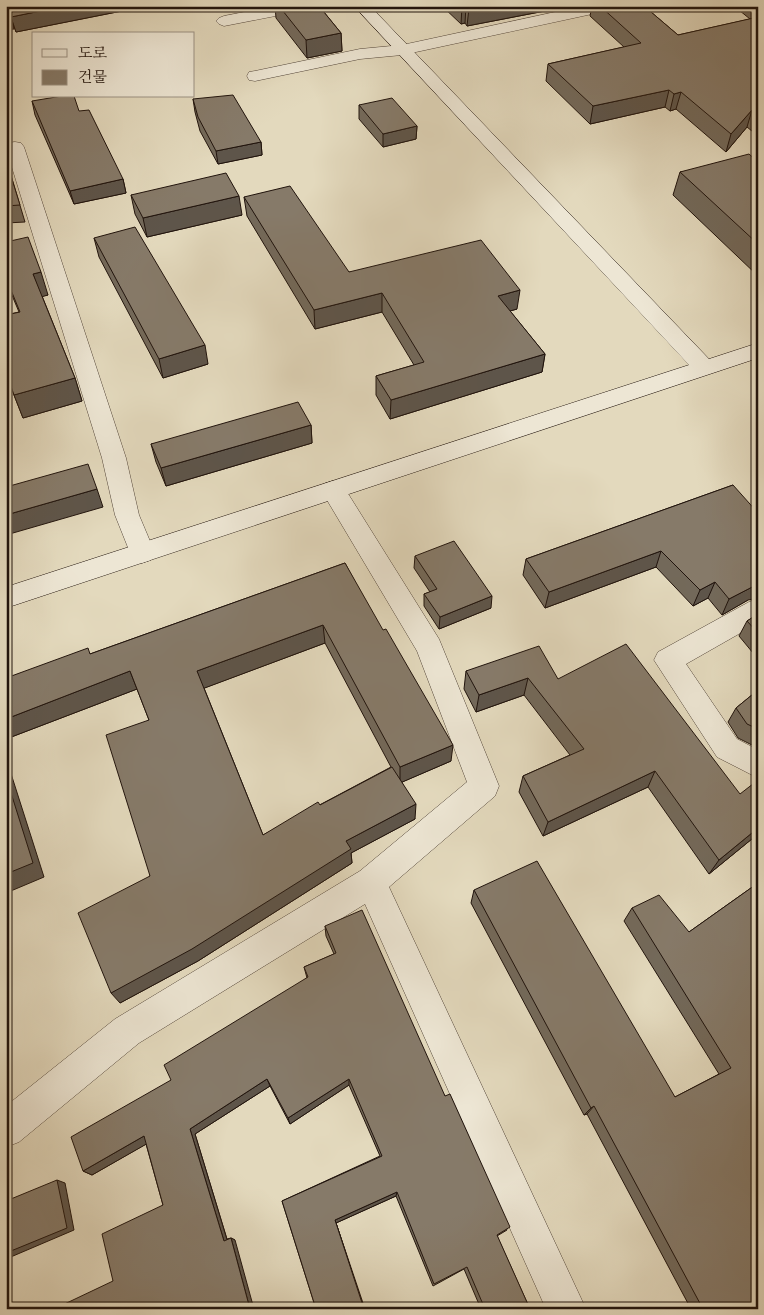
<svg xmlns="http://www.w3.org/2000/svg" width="764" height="1315" font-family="Vollkorn,'Noto Serif KR',serif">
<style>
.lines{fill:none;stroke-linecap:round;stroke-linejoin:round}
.street-casing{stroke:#524539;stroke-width:1}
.secondary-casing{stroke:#21140d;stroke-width:1}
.street{fill:#ede6d4;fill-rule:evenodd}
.secondary{fill:#ede6d4;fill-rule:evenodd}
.wall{fill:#73695a;stroke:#21140d;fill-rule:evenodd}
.shaded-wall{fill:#5e554a;stroke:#21140d}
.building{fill:#867a69;stroke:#21140d}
</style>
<rect width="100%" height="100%" fill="#e3d9bd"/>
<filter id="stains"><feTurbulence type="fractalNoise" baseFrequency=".004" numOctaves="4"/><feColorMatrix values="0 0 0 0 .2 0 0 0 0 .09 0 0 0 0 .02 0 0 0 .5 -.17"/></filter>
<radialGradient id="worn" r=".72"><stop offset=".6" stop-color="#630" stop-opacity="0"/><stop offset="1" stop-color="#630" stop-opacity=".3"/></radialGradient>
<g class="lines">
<defs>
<path id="street" d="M 276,6 L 308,6 L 306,9 L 301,11 L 224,26 L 219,24 L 216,21 L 219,18 L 224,16 Z
M 583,6 L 613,6 L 611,9 L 606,11 L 402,55 L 360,59 L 255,81 L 249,80 L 247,76 L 249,72 L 255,71 L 360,49 L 402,45 Z
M 15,142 L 21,143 L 24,147 L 126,458 L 139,515 L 155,553 L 151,560 L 142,563 L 133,560 L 115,515 L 102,458 L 6,148 L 9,143 Z
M 333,481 L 342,484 L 439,639 L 499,786 L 495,796 L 389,887 L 586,1309 L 546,1309 L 365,904 L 139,1043 L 19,1142 L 6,1147 L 6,1106 L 115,1019 L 360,871 L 467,782 L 417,651 L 321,490 L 324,484 Z
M 758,599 L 758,623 L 686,664 L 737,739 L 758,750 L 758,778 L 717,757 L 654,660 L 658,652 L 749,602 Z"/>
<path id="secondary" d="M 354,6 L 370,6 L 709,359 L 758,343 L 758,358 L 6,608 L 6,587 L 689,365 Z"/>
</defs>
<use href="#street" class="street-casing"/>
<use href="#secondary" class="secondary-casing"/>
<use href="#street" class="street"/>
<use href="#secondary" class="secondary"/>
</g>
<path class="wall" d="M 6,6 L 147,6 L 16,32 Z
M 275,6 L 319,6 L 341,33 L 342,51 L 307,58 L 276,18 Z
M 442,6 L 550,6 L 550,10 L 467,26 L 465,23 L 461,24 Z
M 592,6 L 644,6 L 678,35 L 750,19 L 734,6 L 758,6 L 758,136 L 747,127 L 726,152 L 676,109 L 670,111 L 665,107 L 590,124 L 546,81 L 548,64 L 624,47 L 590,16 Z
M 193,99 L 261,142 L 262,155 L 218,164 L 200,131 L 195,112 Z
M 32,101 L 123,179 L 126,193 L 74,204 L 35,115 Z
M 359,105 L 417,126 L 416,139 L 383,147 L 359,119 Z
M 6,160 L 7,162 L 25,222 L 6,223 Z
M 758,162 L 758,276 L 673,195 L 680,172 Z
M 131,195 L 242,215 L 147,237 L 135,214 Z
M 244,197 L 349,272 L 517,309 L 510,311 L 545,354 L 542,372 L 390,419 L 376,395 L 376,376 L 414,365 L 382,312 L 315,329 L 247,216 Z
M 94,238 L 208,364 L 163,378 L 99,257 Z
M 6,242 L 48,295 L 42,296 L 75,378 L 82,401 L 23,418 L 12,390 L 6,392 L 6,315 L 19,312 L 6,281 Z
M 311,425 L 312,443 L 166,486 L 156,462 L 151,444 Z
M 733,485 L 748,600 L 722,615 L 708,598 L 693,606 L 656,567 L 545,608 L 523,575 L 526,559 Z
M 415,556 L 491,608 L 439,629 L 424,606 L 424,594 L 430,592 L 414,568 Z
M 345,563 L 451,761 L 402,782 L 415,819 L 351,853 L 352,863 L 198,961 L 120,1003 L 150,876 L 149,720 L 137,689 L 6,739 L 6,678 L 90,654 ZM 325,643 L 391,767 L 263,835 L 204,688 Z
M 758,614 L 758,659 L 739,636 L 747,621 Z
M 466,671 L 558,679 L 758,834 L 709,874 L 648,787 L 543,836 L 519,792 L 523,776 L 570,755 L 524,695 L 476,712 L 464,689 Z
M 758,690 L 758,748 L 738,738 L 728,722 L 736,708 Z
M 758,883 L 758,1309 L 691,1309 L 587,1114 L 584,1115 L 471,903 L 474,890 L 675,1097 L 719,1074 L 624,921 L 632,908 L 689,932 Z
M 325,926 L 445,1096 L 507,1230 L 497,1236 L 530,1309 L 481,1309 L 464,1269 L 433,1286 L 396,1196 L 336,1223 L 365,1309 L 316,1309 L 282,1201 L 380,1156 L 349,1085 L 290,1124 L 270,1086 L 195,1134 L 227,1239 L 231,1238 L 235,1240 L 113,1281 L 163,1205 L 146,1144 L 92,1175 L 83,1171 L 171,1080 L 307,978 L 304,967 L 334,954 L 326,936 Z"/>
<path class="shaded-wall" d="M 65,6 L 147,6 L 16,32 L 11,17 Z
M 462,6 L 466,6 L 465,23 L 461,24 Z
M 481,6 L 550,6 L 550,10 L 467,26 L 469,8 Z
M 10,13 L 14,29 L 6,30 L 6,14 Z
M 341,33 L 342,51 L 307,58 L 306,40 Z
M 669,90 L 665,107 L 590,124 L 593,106 Z
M 681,92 L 676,109 L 670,111 L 674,94 Z
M 752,110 L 747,127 L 726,152 L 731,134 Z
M 417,126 L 416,139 L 383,147 L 383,134 Z
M 261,142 L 262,155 L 218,164 L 216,151 Z
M 123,179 L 126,193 L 74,204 L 70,191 Z
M 239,196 L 242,215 L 147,237 L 143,218 Z
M 41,272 L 48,295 L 41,297 L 33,274 Z
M 520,290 L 517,309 L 496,315 L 498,296 Z
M 382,293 L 382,312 L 315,329 L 314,310 Z
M 205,345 L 208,364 L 163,378 L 159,359 Z
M 545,354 L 542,372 L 390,419 L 391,400 Z
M 6,371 L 14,390 L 6,392 Z
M 75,378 L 82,401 L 23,418 L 14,395 Z
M 311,425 L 312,443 L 166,486 L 161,468 Z
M 97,489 L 103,507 L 6,535 L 6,515 Z
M 661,551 L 656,567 L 545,608 L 549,592 Z
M 715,582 L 708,598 L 693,606 L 700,590 Z
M 758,584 L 758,598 L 748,600 L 722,615 L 729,599 Z
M 492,596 L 491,608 L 439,629 L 440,617 Z
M 323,625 L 325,643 L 202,689 L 197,671 Z
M 130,671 L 137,689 L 6,739 L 6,719 Z
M 528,678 L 524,695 L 476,712 L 479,695 Z
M 453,745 L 451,761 L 400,783 L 400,767 Z
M 6,758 L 44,877 L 6,893 Z
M 655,771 L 648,787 L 543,836 L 548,822 Z
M 416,804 L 415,819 L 351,853 L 352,863 L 198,961 L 120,1003 L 111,993 L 346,841 Z
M 758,828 L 758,834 L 709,874 L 719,860 Z
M 267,1079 L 270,1086 L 195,1134 L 228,1243 L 224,1241 L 190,1129 Z
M 349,1079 L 349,1085 L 290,1124 L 288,1118 Z
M 594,1106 L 587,1114 L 584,1115 L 591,1108 Z
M 144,1136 L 150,1142 L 92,1175 L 83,1171 Z
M 57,1180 L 65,1183 L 74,1230 L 6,1259 L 6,1253 Z
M 397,1192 L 396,1196 L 336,1223 L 364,1309 L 335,1220 Z
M 231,1238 L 235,1240 L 254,1309 L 250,1309 Z"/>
<path class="building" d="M 6,6 L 65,6 L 11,17 L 10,13 L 6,14 Z
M 279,6 L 319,6 L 341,33 L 306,40 Z
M 467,6 L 481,6 L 469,8 Z
M 600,6 L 644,6 L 678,35 L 758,17 L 758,114 L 752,110 L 731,134 L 681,92 L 674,94 L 669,90 L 593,106 L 548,64 L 641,43 Z
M 233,95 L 261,142 L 216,151 L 198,117 L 193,99 Z
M 62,96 L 74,96 L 79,111 L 89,110 L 123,179 L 70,191 L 32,101 Z
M 392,98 L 417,126 L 383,134 L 359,105 Z
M 749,154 L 758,162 L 758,244 L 680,172 Z
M 6,160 L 20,205 L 6,206 Z
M 226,173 L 239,196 L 143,218 L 131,195 Z
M 290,186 L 349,272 L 481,240 L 520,290 L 498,296 L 545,354 L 391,400 L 376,376 L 424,362 L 382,293 L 314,310 L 244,197 Z
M 135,227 L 205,345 L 159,359 L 94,238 Z
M 28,237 L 41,272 L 33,274 L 75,378 L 14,395 L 6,372 L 6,315 L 20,312 L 6,278 L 6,242 Z
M 298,402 L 311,425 L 161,468 L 151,444 Z
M 88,464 L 97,489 L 6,515 L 6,487 Z
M 733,485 L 758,513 L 758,584 L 729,599 L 715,582 L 700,590 L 661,551 L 549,592 L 526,559 Z
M 454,541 L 492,596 L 440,617 L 424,594 L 437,589 L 415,556 Z
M 345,563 L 383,630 L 386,629 L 453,745 L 400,767 L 323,625 L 197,671 L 263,835 L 318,802 L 320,805 L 392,767 L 416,804 L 346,841 L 351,849 L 192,949 L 111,993 L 78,913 L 150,876 L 106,735 L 149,720 L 130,671 L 6,719 L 6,678 L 88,648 L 90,654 Z
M 758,614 L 758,633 L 747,621 Z
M 626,644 L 740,794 L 758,780 L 758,828 L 719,860 L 655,771 L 548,822 L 523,776 L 584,749 L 528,678 L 479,695 L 466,671 L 539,646 L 558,679 Z
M 758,690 L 758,729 L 747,724 L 736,708 Z
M 6,777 L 33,863 L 6,874 Z
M 537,861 L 675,1097 L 731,1068 L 632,908 L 659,895 L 689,932 L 758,883 L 758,1309 L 703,1309 L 594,1106 L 591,1108 L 474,890 Z
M 362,910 L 445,1096 L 450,1094 L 510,1227 L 497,1235 L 530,1309 L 485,1309 L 467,1267 L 434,1284 L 397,1192 L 335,1220 L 364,1309 L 316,1309 L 282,1201 L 382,1156 L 349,1079 L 288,1118 L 267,1079 L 190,1129 L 224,1241 L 231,1238 L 250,1309 L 54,1309 L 113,1281 L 102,1234 L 163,1205 L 144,1136 L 83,1171 L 71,1137 L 171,1080 L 164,1065 L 308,977 L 304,967 L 336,953 L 325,926 Z
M 57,1180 L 67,1228 L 6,1253 L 6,1201 Z"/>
<rect width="764" height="1315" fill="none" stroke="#e3d9bd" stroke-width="25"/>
<rect x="8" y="8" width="749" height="1300" fill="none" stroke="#21140d" stroke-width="2.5"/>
<rect x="12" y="12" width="739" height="1290" fill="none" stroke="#21140d"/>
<rect x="32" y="32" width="162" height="65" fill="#ede6d4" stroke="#9b9284"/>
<rect x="42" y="49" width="25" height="8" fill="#ede6d4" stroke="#9b9284"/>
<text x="78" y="58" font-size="15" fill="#21140d">도로</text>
<rect x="42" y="70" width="25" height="15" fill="#867a69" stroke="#9b9284"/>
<text x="78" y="82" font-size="15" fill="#21140d">건물</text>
<rect width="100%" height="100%" filter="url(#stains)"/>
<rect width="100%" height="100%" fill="url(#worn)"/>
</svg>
